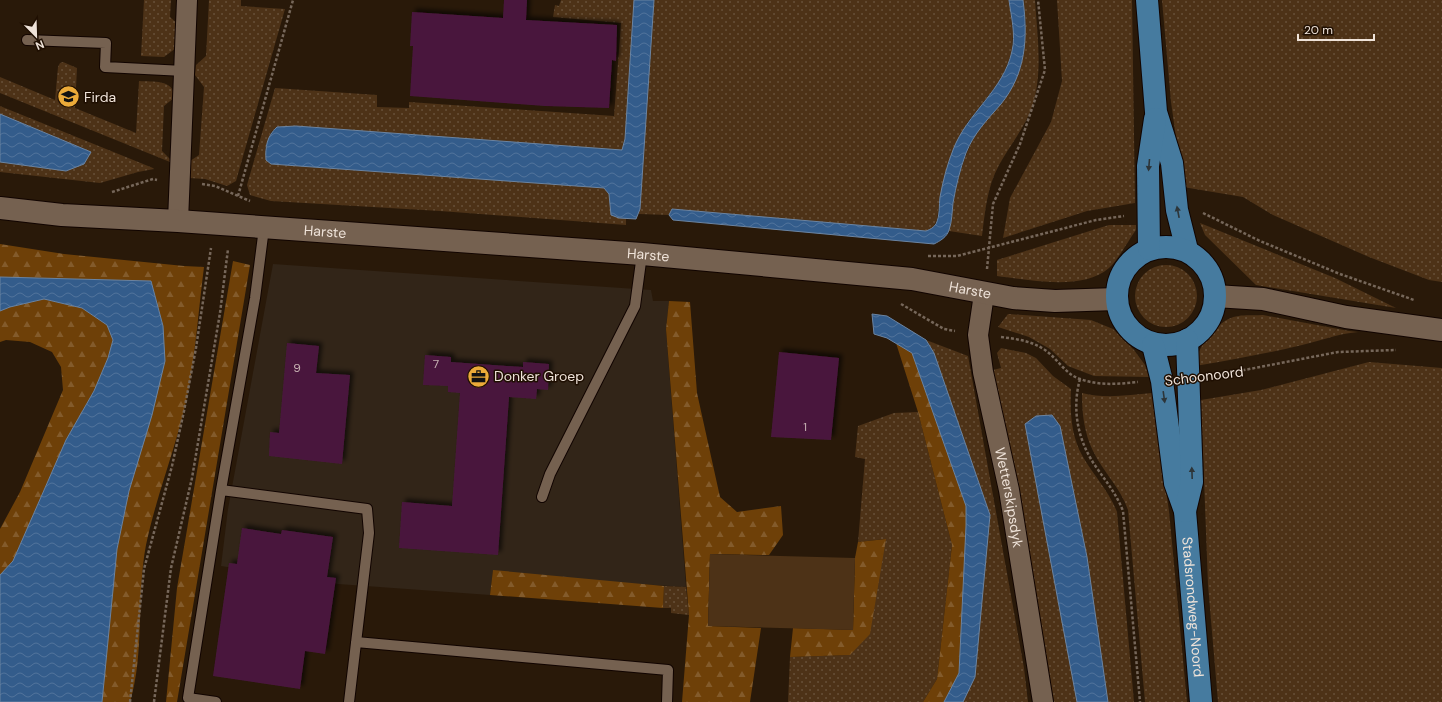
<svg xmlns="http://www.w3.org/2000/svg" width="1442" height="702" font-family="'DM Sans',sans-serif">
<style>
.commercial{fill:#322518}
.grass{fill:url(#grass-dots)}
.forest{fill:url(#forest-firs)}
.green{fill:#4d3217}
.water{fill:url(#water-waves);stroke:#6b84a2}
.building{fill:#49183e;filter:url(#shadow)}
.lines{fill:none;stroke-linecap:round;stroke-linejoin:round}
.lane-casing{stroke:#110400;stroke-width:12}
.street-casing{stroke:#110400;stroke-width:22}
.secondary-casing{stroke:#110400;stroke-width:24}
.primary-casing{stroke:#110400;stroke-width:24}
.path{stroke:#76675a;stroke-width:2.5;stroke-dasharray:3 2;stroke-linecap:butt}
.lane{stroke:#756150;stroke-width:10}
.street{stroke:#756150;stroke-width:20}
.secondary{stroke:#756150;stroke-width:22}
.primary{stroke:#467b9f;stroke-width:22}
.oneway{fill:#2d3539}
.labels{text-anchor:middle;stroke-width:3;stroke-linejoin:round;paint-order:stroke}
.number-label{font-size:12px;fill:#c6b0b2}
.poi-label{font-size:14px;fill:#efe3d9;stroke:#1f0f02;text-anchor:start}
.street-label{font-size:14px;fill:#efe3d9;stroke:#1f0f02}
</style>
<defs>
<pattern id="grass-dots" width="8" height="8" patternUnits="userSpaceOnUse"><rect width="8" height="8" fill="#4d3217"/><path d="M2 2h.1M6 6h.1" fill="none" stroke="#675038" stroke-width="1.8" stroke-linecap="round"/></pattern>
<pattern id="forest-firs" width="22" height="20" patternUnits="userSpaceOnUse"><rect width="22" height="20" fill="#6e4008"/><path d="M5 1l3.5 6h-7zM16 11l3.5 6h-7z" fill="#835b2b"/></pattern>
<pattern id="water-waves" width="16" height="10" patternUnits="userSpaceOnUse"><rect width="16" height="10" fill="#335c8b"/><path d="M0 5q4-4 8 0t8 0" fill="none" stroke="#51739b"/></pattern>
<filter id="shadow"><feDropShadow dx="3.5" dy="-3.5" stdDeviation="2" flood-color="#0009"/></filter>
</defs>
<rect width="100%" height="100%" fill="#291909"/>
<path class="commercial" d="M 273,264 L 651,290 L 653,301 L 669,301 L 666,329 L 686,587 L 590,581 L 493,571 L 490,595 L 338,584 L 221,566 L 228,509 Z"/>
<path class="grass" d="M 144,0 L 171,0 L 170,17 L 179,25 L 176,48 L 164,57 L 141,56 Z
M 209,0 L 241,0 L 241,6 L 285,9 L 236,181 L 227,186 L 205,179 L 189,178 L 190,161 L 199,155 L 204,87 L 195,75 L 196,65 L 206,56 Z
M 561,0 L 634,0 L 625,139 L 622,150 L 296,126 L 277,127 L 271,132 L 265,149 L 271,164 L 604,188 L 609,194 L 611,215 L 626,218 L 626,225 L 440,211 L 271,201 L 250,195 L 247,185 L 275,88 L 377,95 L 377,107 L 409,108 L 409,102 L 614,116 L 621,23 L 553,17 L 555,5 L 559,6 Z
M 654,0 L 1009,0 L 1013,33 L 1012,50 L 1008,63 L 1000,81 L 967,123 L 940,198 L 937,220 L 932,229 L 927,231 L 672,209 L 669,215 L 639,214 Z
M 1023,0 L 1035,0 C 1037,34 1043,70 1033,104 C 1026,126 1010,145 999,165 C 987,187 985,212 982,236 L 949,231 C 955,191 961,153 985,120 L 1026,24 Z
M 1057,0 L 1132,0 L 1135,203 L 1087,211 L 1003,238 L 1010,198 L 1051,122 L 1062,81 Z
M 1162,0 L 1442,0 L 1442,282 L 1429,280 L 1369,257 L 1273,215 L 1243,197 L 1183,187 L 1171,102 Z
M 63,62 L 77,68 L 75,108 L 136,133 L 139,81 C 153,82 173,79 175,97 L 164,106 L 162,151 L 170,159 L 170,162 L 0,93 L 0,77 L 55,100 L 58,67 L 60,63 Z
M 0,106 L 153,168 L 154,169 L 138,172 L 100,183 L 0,172 L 0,162 L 66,171 L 91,152 L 0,114 Z
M 1200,223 L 1335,278 L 1396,308 L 1256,285 L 1205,235 Z
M 1109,225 L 1136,225 L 1136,230 C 1128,241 1118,260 1109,268 C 1083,291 1029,280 997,276 L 997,260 Z
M1135 296a31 31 0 1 1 62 0a31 31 0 1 1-62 0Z
M 1008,314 L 1091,320 L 1113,329 L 1134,350 L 1145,365 L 1149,377 L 1094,376 L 1068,366 L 1050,349 L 1029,337 L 998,327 Z
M 1263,315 L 1349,331 L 1358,332 C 1336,334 1320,341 1298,346 C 1264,354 1230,360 1195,366 C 1196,349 1215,324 1231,318 C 1240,314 1253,316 1263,315 Z
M 926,340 L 968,356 L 1024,668 L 1028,702 L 963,702 L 975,677 L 990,515 L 934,353 Z
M 1001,348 L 1026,353 L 1036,358 L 1053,376 L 1071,389 C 1070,413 1071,436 1083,457 C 1094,476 1109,491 1117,512 L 1134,702 L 1108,702 L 1087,557 L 1060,426 L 1052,415 L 1067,644 L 1077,702 L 1054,702 L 1019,488 L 993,370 L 1001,368 L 997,353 Z
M 1369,362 L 1442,368 L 1442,702 L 1218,702 L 1208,585 L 1201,400 L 1261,390 Z
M 1082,393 C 1105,399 1129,395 1152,393 L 1169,511 L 1187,702 L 1145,702 L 1128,510 C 1120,487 1103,472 1093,451 C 1084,432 1082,414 1082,393 Z
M 918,412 L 952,545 L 937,679 L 923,702 L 788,702 L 790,657 L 850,655 L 885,539 L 858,542 L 865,459 L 855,457 L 858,426 L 894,413 Z
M 664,586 L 686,587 L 689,615 L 671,613 L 671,608 L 663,608 Z"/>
<path class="forest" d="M 0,244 L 64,254 L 184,266 L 204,267 C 199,306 196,347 189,387 C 179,441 157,492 146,545 C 136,597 145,652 130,702 L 102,702 L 117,549 L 163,326 L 151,281 L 0,277 Z
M 233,261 L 250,265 L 177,702 L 166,702 L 177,588 Z
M 44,299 L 82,308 L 107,325 L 113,340 L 108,358 L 94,391 L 66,440 L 13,561 L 0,575 L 0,529 L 20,492 L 63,390 L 61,367 L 52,352 L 30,342 L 6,340 L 0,342 L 0,311 L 10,307 Z
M 669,301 L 690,302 L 697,393 L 720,497 L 737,512 L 781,506 L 783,535 L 769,555 L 710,554 L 708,626 L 761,628 L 750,702 L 682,702 L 689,615 L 666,329 Z
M 896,343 L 912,353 L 966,506 L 966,526 L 959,673 L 944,702 L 923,702 L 937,679 L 952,545 L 918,412 Z
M 886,539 L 870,634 L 850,655 L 790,657 L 793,628 L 853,630 L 855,558 L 858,542 Z
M 493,570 L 664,586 L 663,608 L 490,595 Z"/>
<path class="green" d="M 710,554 L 855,558 L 853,630 L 708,626 Z"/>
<path class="water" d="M 634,0 L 654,0 L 640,209 L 636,219 L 619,218 L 611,215 L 609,194 L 604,188 L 271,164 L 266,160 C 265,147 267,136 277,127 L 296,126 L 622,150 L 625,139 Z
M 1009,0 L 1023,0 C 1028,38 1026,73 1001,104 C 987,120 974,133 966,153 C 960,169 956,186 953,203 C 952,212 952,222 949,230 C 947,237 940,241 934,244 L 673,220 L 669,215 L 672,209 L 926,231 C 931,229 933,228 936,224 C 940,216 939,205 940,197 C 943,181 947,165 953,150 C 967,113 1004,90 1012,51 C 1016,35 1011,16 1009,0 Z
M 0,114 L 91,152 L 84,164 L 66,171 L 0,162 Z
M 0,277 L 151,281 L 163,326 L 165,361 L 152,415 L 129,491 L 117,549 L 102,702 L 0,702 L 0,575 L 13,561 L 66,440 L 94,391 L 108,358 L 113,340 L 107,325 L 82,308 L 44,299 L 10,307 L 0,311 Z
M 872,314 L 887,316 L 926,340 L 934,353 L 990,515 L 975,677 L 963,702 L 944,702 L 959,673 L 966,526 L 966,506 L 912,353 L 887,338 L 874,334 Z
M 1052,415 L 1060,426 L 1087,557 L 1108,702 L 1077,702 L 1025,424 L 1036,416 Z"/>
<path class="building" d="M 504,0 L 527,0 L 526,20 L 617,25 L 616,61 L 612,60 L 609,108 L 545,106 L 410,96 L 413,46 L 410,46 L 412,12 L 503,18 Z
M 287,343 L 319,346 L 316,373 L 350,375 L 342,464 L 269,456 L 270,432 L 279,433 Z
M 779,352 L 839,358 L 831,440 L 771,437 Z
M 425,355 L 451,357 L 451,362 L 523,367 L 523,362 L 549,364 L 548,390 L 537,389 L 536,399 L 509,397 L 498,555 L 399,548 L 402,502 L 452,506 L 460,393 L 448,392 L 448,386 L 423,385 Z
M 242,528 L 281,534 L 282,530 L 333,537 L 327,577 L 336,578 L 325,654 L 305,651 L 300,689 L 213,676 L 229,563 L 237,564 Z"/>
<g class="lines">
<defs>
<path id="lane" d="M 27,40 L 106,43 L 105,67 L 184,71
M 221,490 L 367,509 L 369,533 L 349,702
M 542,497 L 550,474 L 635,306 L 642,254
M 356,642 L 668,670 L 667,702
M 216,702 L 188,698 L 221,490 L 255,298 L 264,228"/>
<g id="street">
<path d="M 178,221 L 187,0"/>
<path id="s1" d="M 984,294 L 978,335 L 983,372 L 1009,490 L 1043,702"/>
</g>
<g id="secondary">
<path id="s2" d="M 0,208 L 62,215 L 178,221 L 642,254 L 912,279 L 1013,298 L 1055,301 L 1117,299"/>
<path d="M 1215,296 L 1263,299 L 1346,317 L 1442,330"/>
</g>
<g id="primary">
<path d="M 1147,0 L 1156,112 L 1172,163 L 1177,210 L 1187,250"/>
<circle cx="1166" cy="296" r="49"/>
<path d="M 1149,249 L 1148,166 L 1155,119"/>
<path id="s3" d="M 1153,345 L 1162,381 L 1175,483 L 1185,511 L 1201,702"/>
<path d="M 1185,511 L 1192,482 L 1187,340"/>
</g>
</defs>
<use href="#lane" class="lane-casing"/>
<use href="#street" class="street-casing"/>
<use href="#secondary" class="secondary-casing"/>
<use href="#primary" class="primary-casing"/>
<path class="path" d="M 202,184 L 215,186 L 250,201
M 112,192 L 153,179 L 157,180
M 238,196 L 293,0
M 1203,213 L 1260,241 L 1340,274 L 1414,300
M 928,256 L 957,256 L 1096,220 L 1124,216
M 987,269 L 993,204 L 1020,144 L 1045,70 L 1038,0
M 901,304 L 944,329 L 955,331
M 1001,337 C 1017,339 1032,341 1045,350 C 1058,359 1065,374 1080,379 C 1100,386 1118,384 1138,382
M 1213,376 L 1338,352 L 1396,350
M 1080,379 C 1072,408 1077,438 1094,464 C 1105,480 1116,493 1123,511 L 1140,702
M 130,702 L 144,569 L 172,466 L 184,411 L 196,348 L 211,248
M 154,702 L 171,568 L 192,478 L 220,313 L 228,249"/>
<use href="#lane" class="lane"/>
<use href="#street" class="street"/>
<use href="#secondary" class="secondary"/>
<use href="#primary" class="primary"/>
</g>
<defs><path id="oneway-solid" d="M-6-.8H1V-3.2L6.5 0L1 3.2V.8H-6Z"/></defs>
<g class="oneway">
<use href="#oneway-solid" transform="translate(1149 165) rotate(95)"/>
<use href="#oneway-solid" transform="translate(1178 212) rotate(-101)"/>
<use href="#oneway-solid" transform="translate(1164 397) rotate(82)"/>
<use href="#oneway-solid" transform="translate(1192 473) rotate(-92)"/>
</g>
<defs>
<symbol id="university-disc" viewBox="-11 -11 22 22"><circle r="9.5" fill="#ebaa39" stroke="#1f0f02"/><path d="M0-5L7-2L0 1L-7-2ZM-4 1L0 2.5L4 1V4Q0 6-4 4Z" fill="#111"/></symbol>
<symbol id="office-disc" viewBox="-11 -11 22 22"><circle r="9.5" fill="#ebaa39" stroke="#1f0f02"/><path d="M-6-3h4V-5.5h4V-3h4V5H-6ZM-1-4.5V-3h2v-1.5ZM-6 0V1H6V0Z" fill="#111"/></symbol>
</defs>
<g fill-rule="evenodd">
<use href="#university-disc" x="56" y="84" width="25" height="25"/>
<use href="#office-disc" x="466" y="364" width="25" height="25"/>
</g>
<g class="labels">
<g class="number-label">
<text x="436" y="368">7</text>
<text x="297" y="372">9</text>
<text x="805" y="431">1</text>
</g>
<g class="poi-label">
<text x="84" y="102">Firda</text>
<text x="494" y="381">Donker Groep</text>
</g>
<g class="street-label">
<text dy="5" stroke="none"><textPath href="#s2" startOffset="326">Harste</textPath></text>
<text dy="5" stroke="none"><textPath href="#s2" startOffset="650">Harste</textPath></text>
<text dy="5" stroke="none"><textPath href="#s2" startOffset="974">Harste</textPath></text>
<text transform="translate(1204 376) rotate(-7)" y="5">Schoonoord</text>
<text dy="5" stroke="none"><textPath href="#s1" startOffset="207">Wetterskipsdyk</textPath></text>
<text dy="5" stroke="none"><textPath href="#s3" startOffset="266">Stadsrondweg-Noord</textPath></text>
</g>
</g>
<g transform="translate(36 36) rotate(157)" stroke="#1f0f02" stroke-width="3" paint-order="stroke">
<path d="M0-3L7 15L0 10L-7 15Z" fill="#efe3d9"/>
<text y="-6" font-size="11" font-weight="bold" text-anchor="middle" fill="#efe3d9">N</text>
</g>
<path d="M1298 34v6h76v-6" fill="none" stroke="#efe3d9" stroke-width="2"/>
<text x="1304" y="34" font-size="12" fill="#efe3d9" stroke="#1f0f02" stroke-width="3" paint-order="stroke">20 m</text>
</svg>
